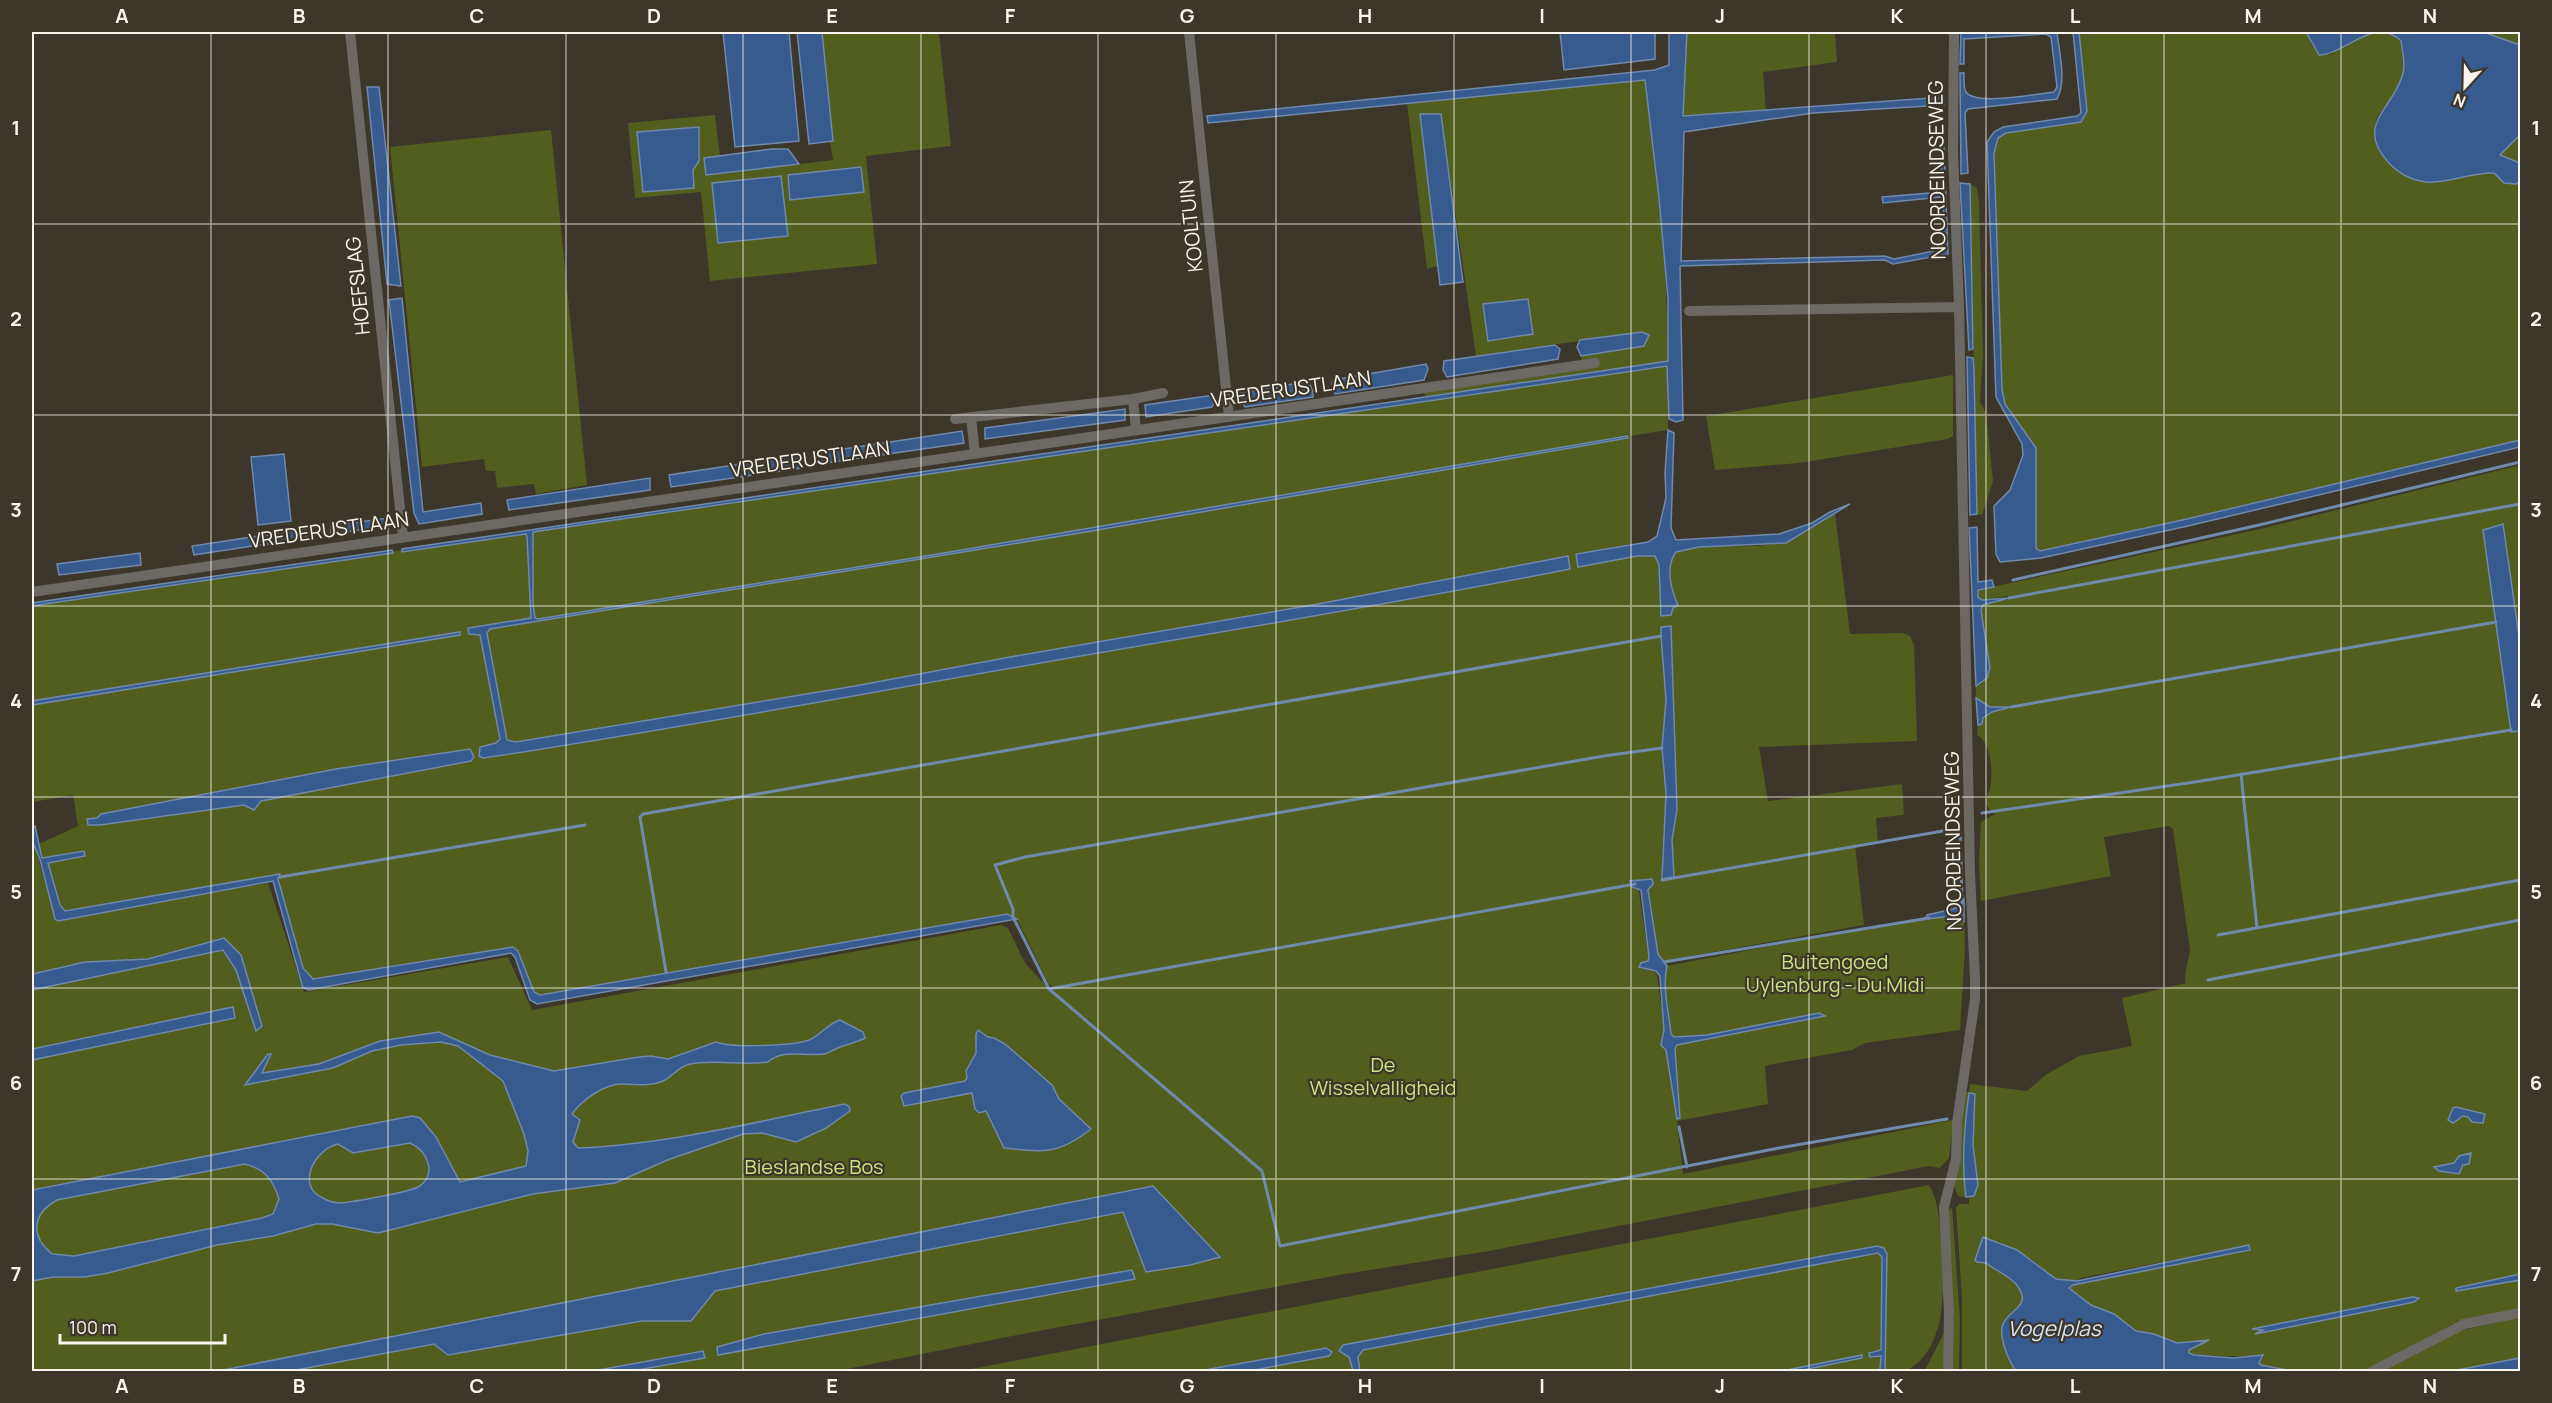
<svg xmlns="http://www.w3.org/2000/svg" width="2552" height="1403" font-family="Manrope,sans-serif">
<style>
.green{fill:#515e1e;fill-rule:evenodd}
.water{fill:#375b8f;stroke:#7189ab;stroke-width:1.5;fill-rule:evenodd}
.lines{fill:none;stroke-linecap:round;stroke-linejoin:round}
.stream{stroke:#7189ab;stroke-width:3}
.minor{stroke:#6c6863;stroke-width:10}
.grid{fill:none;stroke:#f9f4ed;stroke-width:1.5;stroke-opacity:0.55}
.labels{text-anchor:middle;stroke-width:4.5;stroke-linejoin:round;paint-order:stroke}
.street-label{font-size:20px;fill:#f9f4ed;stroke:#3d362a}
.park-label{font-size:20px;fill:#cae280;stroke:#3d362a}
.water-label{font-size:21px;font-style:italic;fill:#d8e3f3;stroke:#3d362a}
.neatline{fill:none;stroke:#f9f4ed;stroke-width:2}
.grid-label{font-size:20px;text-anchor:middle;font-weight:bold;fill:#f9f4ed}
</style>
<rect width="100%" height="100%" fill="#3d362a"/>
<path class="green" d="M 822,32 L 939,32 L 951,146 L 866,156 L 877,264 L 710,281 L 701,192 L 635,198 L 628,123 L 715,115 L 720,156 L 704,158 L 706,175 L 833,160 L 830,142 L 833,141 Z
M 1687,32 L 1835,32 L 1837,62 L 1763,72 L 1766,111 L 1683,116 Z
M 2079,32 L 2306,32 L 2312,46 L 2330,55 C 2347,44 2396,13 2402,49 C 2405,63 2404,76 2398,89 C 2393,102 2379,108 2376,123 C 2373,136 2377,152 2387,161 C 2391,165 2398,167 2403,170 C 2434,186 2439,182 2473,175 C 2480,174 2488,171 2495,173 C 2502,175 2509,180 2516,184 L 2520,181 L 2520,440 L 2187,519 L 2040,551 L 2035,548 L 2036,448 L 2005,404 L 2002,389 L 1994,154 L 1998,138 L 2006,133 L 2081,122 L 2087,111 Z
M 2483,32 L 2520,32 L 2520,46 L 2517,44 Z
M 1637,79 L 1645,80 C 1656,174 1668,266 1668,361 L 1425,397 L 1424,392 L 1582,361 L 1581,356 L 1644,346 L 1642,332 L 1476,356 L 1441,114 L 1420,115 L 1438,266 L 1427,269 L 1407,103 Z
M 551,130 L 587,485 L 536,494 L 534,484 L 497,488 L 495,471 L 486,471 L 484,459 L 422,467 L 390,147 Z
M 2519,135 L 2520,163 L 2500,156 L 2500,152 Z
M 1970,184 L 1977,188 L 1979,203 L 1983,355 L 1980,402 L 1986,413 L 1993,481 L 1982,515 L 1977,514 Z
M 1668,365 L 1668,430 L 1630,436 L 1630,544 L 1577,554 L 1578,567 L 1637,556 L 1656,556 L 1671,615 L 1673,607 L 1678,604 C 1671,589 1666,567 1676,552 C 1709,540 1745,551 1778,543 C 1800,538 1816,525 1835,513 L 1850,634 L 1903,633 L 1910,636 L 1914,645 L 1917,741 L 1759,747 L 1768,801 L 1902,784 L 1904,815 L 1876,818 L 1878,841 L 1855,845 L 1864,925 L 1663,961 L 1658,955 L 1645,885 L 1638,886 L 1650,966 L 1657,975 L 1664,1026 L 1675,1049 L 1677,1045 L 1824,1016 L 1819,1013 L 1707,1035 L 1674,1037 L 1671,1034 C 1669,1013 1662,988 1667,966 L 1865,928 L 1954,916 L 1964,921 L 1965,947 L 1960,1030 L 1865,1043 L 1852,1050 L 1768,1065 L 1765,1067 L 1768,1104 L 1677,1121 L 1683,1174 L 1953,1120 L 1949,1158 L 1940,1168 L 1929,1166 L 1489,1251 L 1339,1275 L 1012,1336 L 837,1371 L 32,1371 L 32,847 L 78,826 L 73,795 L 32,802 L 32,604 ZM 1570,569 L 1408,600 L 552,748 L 479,756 L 480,747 L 496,743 L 500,739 L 480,635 L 469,634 L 468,628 L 489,625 L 490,629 L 487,633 L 507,740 L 516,742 L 855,686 L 1421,586 ZM 1671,626 L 1677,809 L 1672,840 L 1674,876 L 1662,858 L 1666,793 L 1662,748 L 1666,700 L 1661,636 L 1661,627 ZM 469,749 L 474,757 L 471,761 L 261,801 L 254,810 L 244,805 L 100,825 L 95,824 L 101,814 L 336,769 ZM 85,856 L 48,863 L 60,905 L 65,911 L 280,874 L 278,879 L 303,969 L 313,979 L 513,947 L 519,951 L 534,992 L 540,995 L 1007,914 L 1017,919 L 1049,985 L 1056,988 L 1049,989 L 1025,963 L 1008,928 L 1001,925 L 532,1010 L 508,957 L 304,992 L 268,883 L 56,920 L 39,861 Z
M 1953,375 L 1953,436 L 1948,439 L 1799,463 L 1715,470 L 1706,416 Z
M 2520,465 L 2520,643 L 2503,525 L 2483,530 L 2511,732 L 2520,731 L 2520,1309 L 2458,1321 L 2365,1371 L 2292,1372 L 2261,1365 L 2259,1363 L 2264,1357 L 2194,1355 L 2189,1353 L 2189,1350 L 2205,1340 L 2177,1343 L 2154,1334 L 2136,1331 L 2114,1314 L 2091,1305 L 2069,1288 L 2073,1285 L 2250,1250 L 2249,1245 L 2081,1278 C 2060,1291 2047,1270 2032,1260 C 2021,1252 2010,1247 1998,1241 L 1979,1247 L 1975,1260 L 1977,1262 C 1991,1263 2027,1284 2022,1302 C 2020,1310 2011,1313 2006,1319 C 1995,1333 2008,1359 2016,1371 L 1962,1371 L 1962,1298 L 1956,1207 L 1959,1204 L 1969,1204 L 1969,1198 L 1958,1196 L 1954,1185 L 1966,1092 L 1969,1092 L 1970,1084 L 2027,1091 L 2047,1074 L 2079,1056 L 2132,1046 L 2122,998 L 2186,983 C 2183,974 2189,961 2190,950 L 2173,829 L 2169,826 L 2104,837 L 2111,876 L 1981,901 L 1979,861 L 1981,822 L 1995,814 C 1991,810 1987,808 1986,803 C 1985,797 1988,794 1990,789 C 1993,774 1992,743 1977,735 L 1978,725 L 1982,724 C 1985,711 1999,710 2010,708 L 2010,706 L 1990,707 L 1976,698 L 1976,686 L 1982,684 L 1987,639 L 1981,610 L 1983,605 L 2008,599 L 2008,596 L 1982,600 L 1978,597 L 1978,590 L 2260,529 ZM 1969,1093 L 1974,1094 L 1973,1145 L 1978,1185 L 1974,1196 L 1967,1197 L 1963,1160 ZM 2471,1154 L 2470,1163 L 2463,1165 L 2453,1174 L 2440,1171 L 2434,1167 L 2454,1163 Z
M 1929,1185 C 1940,1204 1939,1223 1941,1244 C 1944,1285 1949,1348 1906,1371 L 1885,1371 L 1887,1254 L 1881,1246 L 1453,1325 L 1343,1354 L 1349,1357 L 1353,1371 L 1249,1371 L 1329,1356 L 1326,1348 L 1199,1371 L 956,1372 Z
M 1952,1207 L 1960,1319 L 1959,1371 L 1953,1371 L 1948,1211 Z
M 1872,1253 L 1879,1253 L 1882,1256 L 1881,1350 L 1871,1351 L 1881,1356 L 1880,1371 L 1798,1371 L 1861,1358 L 1861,1355 L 1782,1372 L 1360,1372 L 1358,1357 L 1363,1350 Z
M 2520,1318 L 2520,1371 L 2382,1372 L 2462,1330 Z
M 1946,1329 L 1945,1371 L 1924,1372 Z"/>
<path class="water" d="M 723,32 L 789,32 L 799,141 L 735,147 Z
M 797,32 L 822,32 L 833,141 L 809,144 Z
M 1560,32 L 1655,32 L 1655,59 L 1564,70 Z
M 1669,32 L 1687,32 L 1683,116 L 1944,97 L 1944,105 L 1813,113 L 1684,132 L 1681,261 L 1885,256 L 1894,259 L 1944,249 L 1943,200 L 1941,197 L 1883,203 L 1882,197 L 1942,192 L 1941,149 L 1944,148 L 1948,254 L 1893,264 L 1885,260 L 1680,266 L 1683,420 L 1676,422 L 1669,419 L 1667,366 L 533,532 L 533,604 L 535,618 L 538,619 L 944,553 L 1627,436 L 1628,438 L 1092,531 L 490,629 L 487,633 L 507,740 L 516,742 L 855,686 L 1010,657 L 1318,604 L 1568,556 L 1570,569 C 1389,605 1206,634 1024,666 C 844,697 664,731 483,758 L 479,756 L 480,747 L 496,743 L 500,739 L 480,635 L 469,634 L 468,628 L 531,618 L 527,537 L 526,534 L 402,552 L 402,549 L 1668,361 L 1668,299 L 1659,198 L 1645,80 L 1208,123 L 1207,116 L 1655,70 L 1669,65 Z
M 1961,32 L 2057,32 C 2059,52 2067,81 2057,99 L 1968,109 L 1965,113 L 1968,173 L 1961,174 L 1960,73 L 1964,73 C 1964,79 1963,87 1966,92 C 1975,106 2037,94 2054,92 L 2057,87 L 2051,37 L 2046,34 L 1964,39 L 1964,64 L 1960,64 Z
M 2073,32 L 2079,32 L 2087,111 L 2081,122 L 2006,133 L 1998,138 L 1994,154 L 2002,389 L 2005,404 L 2036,448 L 2036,548 L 2040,551 L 2187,519 L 2520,440 L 2520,447 L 2188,526 L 2041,558 L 2000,562 L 1996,554 L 1994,506 L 2010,490 L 2023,455 L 2022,444 L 1996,397 L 1987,142 L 1994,132 L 2003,127 L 2077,116 L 2081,113 Z
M 2306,32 L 2483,32 L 2517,44 L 2520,46 L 2520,135 L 2500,155 L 2520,163 L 2520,181 L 2516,184 L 2504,183 L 2494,173 C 2471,172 2449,184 2426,182 C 2411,180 2399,174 2389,163 C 2353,124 2395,108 2403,73 C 2406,63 2402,51 2401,41 C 2375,15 2344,55 2319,55 Z
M 367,87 L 379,87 L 401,286 L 387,284 Z
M 1420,114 L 1441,114 L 1463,282 L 1440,285 Z
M 699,127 L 699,161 L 693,170 L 694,188 L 643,192 L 637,132 Z
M 772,149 L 788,149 L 799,164 L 706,175 L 704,158 Z
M 861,167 L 864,192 L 790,200 L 788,175 Z
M 781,176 L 788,236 L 718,243 L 712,183 Z
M 1960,183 L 1970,184 L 1973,349 L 1969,350 Z
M 402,298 L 423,512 L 481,503 L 482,514 L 419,524 L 414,513 L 389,300 Z
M 1528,299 L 1533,334 L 1488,341 L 1483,304 Z
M 1642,332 L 1649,335 L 1644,346 L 1581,356 L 1577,347 L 1580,340 Z
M 1555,345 L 1560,349 L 1558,359 L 1447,377 L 1443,370 L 1444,361 Z
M 1967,357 L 1973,358 L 1974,370 L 1977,514 L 1970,515 Z
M 1426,364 L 1428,369 L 1424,380 L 1335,394 L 1332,383 L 1333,380 Z
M 1298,383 L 1310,385 L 1313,392 L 1313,397 L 1245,407 L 1235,394 Z
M 1214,395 L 1215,401 L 1212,407 L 1146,417 L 1145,405 Z
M 1125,409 L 1125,420 L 985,439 L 985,428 Z
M 1668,430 L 1674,433 L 1671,528 L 1676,540 L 1779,534 L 1812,523 L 1830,512 L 1850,504 L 1786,543 L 1699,547 L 1676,552 C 1665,567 1671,590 1678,605 L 1673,608 L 1671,615 L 1661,616 L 1659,565 L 1655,556 L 1637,556 L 1578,567 L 1576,554 L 1648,542 L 1657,536 L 1666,498 L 1665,473 Z
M 962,431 L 964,443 L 819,464 L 818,453 Z
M 284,454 L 291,521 L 258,525 L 251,457 Z
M 800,455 L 802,468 L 671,487 L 669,475 Z
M 650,478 L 650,490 L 509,510 L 507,500 Z
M 388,518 L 388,526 L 331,534 L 331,526 Z
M 2503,524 L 2520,643 L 2520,731 L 2511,732 L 2483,530 Z
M 1977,527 L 1978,582 L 1992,580 L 1994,587 L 1978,590 L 1978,597 L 1982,600 L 2009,598 L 1983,605 L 1981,610 L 1990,668 L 1987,678 L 1976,686 L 1969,528 Z
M 305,529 L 308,531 L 306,538 L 194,555 L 192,546 Z
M 392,550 L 393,553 L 32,606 L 32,603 Z
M 140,553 L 141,565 L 59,575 L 57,564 Z
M 1671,626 L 1677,809 L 1672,840 L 1674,877 L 1662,879 L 1666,793 L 1662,748 L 1666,700 L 1661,636 L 1661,627 Z
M 460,632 L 460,635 L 32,705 L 32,701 Z
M 1976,698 L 1990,707 L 2011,707 L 1992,712 L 1983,718 L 1982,724 L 1978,725 Z
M 470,749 L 474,757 L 471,761 L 261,801 L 254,810 L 244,805 L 100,825 L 88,825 L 87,819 L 97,818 L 101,814 L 336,769 Z
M 32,826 L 35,826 L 42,858 L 84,851 L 85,856 L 48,863 L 60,905 L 65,911 L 280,874 L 278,879 L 303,968 L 313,979 L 513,947 L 518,951 L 534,992 L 540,995 L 1007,914 L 1017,919 L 537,1004 L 530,1000 L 515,957 L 511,953 L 309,990 L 303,988 L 273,881 L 58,921 L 55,919 L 40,859 L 32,840 Z
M 1652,879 L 1653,884 L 1648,890 L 1658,954 L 1667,966 C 1662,988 1669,1013 1671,1034 L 1674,1037 L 1707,1035 L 1819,1013 L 1825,1016 L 1677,1045 L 1675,1049 L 1680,1118 L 1677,1119 L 1666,1050 L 1661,1045 L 1664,1030 L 1660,976 L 1656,971 L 1639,967 L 1641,963 L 1648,961 L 1649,957 L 1641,890 L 1632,887 L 1630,881 Z
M 1964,899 L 1964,921 L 1954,916 L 1925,919 L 1927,915 L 1953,909 L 1959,906 Z
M 224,938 L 241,955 L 262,1026 L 256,1031 L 236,970 L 223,950 L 32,990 L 32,974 L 85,962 L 148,959 Z
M 233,1007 L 235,1018 L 32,1060 L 32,1049 Z
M 840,1020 L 863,1032 L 865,1038 C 856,1043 846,1044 838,1048 C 832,1050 830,1053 824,1054 C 805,1057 783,1048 768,1062 C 742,1066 715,1059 690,1064 C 678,1067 673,1076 663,1081 C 649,1087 637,1084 622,1084 C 604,1084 582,1100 572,1114 L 580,1120 L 573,1142 L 578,1148 C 668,1144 757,1122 844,1104 L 849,1106 L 850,1111 L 826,1128 L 796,1142 L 762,1133 L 743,1134 L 670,1159 L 615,1183 L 533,1194 L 378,1233 L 332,1224 L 316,1224 L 273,1236 L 217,1245 L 108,1273 L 85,1277 L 53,1277 L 32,1281 L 32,1190 L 412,1116 L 420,1118 L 436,1137 L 460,1182 L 526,1166 L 528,1151 L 524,1134 L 503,1081 L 458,1046 L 441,1042 L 401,1045 L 372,1051 L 333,1068 L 245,1085 L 268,1054 L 271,1054 L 262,1073 L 319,1064 L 380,1041 L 439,1032 L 490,1055 L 554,1071 L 639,1057 L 651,1056 L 668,1059 L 716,1042 C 731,1048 793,1046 809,1040 C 821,1035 827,1024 840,1020 ZM 410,1143 C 419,1147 425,1153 428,1163 C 431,1172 427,1182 418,1187 C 410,1192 352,1202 341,1203 C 335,1203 328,1201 323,1198 C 295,1186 315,1149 338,1144 L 353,1153 ZM 245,1164 C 265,1169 273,1180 279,1199 L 273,1214 L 262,1218 L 74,1256 L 52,1254 C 30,1236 32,1214 57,1200 Z
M 978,1030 L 988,1037 L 994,1038 L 1005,1044 L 1052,1085 L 1059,1099 L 1091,1129 C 1058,1155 1044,1152 1004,1148 L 986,1111 L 979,1113 L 975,1109 L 972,1093 L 904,1106 L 901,1096 L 904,1093 L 965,1081 L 967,1078 L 966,1071 L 976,1053 L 976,1034 Z
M 1969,1093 L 1975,1094 L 1973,1145 L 1978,1185 L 1974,1196 L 1966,1197 C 1961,1162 1964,1128 1969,1093 Z
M 2456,1107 L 2485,1114 L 2483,1123 L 2472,1122 L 2468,1117 L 2463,1116 L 2453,1123 L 2448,1120 L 2453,1108 Z
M 2471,1153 L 2469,1164 L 2463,1165 L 2459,1174 L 2439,1171 L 2434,1167 L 2454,1163 L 2459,1156 Z
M 1153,1186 L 1220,1257 L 1190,1265 L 1146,1272 L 1123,1212 L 715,1291 L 691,1321 L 642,1321 L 448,1355 L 434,1344 L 291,1371 L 218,1371 Z
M 1983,1237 L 2017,1250 L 2056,1279 L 2077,1281 L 2249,1245 L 2250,1250 L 2073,1285 L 2069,1288 L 2091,1305 L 2114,1314 L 2136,1331 L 2154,1334 L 2177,1343 L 2209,1340 L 2189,1350 L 2189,1353 L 2194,1355 L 2234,1358 L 2263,1355 L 2259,1363 L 2261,1365 L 2292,1371 L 2016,1371 C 2009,1361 2000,1341 2002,1327 C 2006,1309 2035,1308 2016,1284 C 2007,1274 1996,1271 1986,1263 L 1977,1262 L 1975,1260 Z
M 1877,1246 L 1884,1248 L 1887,1254 L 1885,1371 L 1880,1371 L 1881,1356 L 1870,1357 L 1869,1353 L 1881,1350 L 1882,1257 L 1878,1253 L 1363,1350 L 1358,1357 L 1360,1371 L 1353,1371 L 1349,1357 L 1339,1351 L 1343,1345 Z
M 1132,1270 L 1135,1279 L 718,1355 L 717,1347 L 764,1334 Z
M 2520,1274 L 2520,1280 L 2456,1291 L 2456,1288 Z
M 2412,1297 L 2419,1298 L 2414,1302 L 2400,1305 L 2255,1334 L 2263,1330 L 2252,1329 Z
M 1326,1348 L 1332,1352 L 1329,1356 L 1249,1371 L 1199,1371 Z
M 703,1351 L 705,1358 L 632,1371 L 593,1371 Z
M 1862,1355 L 1862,1358 L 1798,1371 L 1782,1371 Z
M 2520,1358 L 2520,1371 L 2452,1371 Z"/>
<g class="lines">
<path class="stream" d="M 2013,580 L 2259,525 L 2520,462
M 2009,598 L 2520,504
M 2011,707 L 2496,622
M 1662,748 L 1604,756 L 1025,857 L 995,865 L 1013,909 L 1013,917 L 1049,989 L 1262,1171 L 1280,1246 L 1779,1148 L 1947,1119
M 2241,774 L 2257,928
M 1982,813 L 2195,782 L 2511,730
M 280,877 L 585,825
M 1662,880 L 1960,828 L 1962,903
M 2218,935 L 2520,880
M 1664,962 L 1929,918
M 666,972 L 640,817 L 643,814 L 1661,636
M 2208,980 L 2520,920
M 1049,989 L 1635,884
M 1679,1127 L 1687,1167"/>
<path class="minor" d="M 350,32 L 403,537
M 1189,32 L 1229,417
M 1689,311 L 1959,307
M 1133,399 L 1136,430
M 971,417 L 975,454
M 955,419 L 1133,399 L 1163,393
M 32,592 L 1595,363
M 1948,1372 L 1949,1313 L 1944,1207 L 1956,1159 L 1957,1123 L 1975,999 L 1975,978 L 1970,873 L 1959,307 L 1953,152 L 1954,32
M 2371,1372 L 2464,1324 L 2520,1313"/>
</g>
<path class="grid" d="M 211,32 L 211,1372M 388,32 L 388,1372M 566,32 L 566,1372M 743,32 L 743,1372M 921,32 L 921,1372M 1098,32 L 1098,1372M 1276,32 L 1276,1372M 1454,32 L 1454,1372M 1631,32 L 1631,1372M 1809,32 L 1809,1372M 1986,32 L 1986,1372M 2164,32 L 2164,1372M 2341,32 L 2341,1372M 32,224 L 2520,224M 32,415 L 2520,415M 32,606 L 2520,606M 32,797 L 2520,797M 32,988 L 2520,988M 32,1179 L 2520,1179"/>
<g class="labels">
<g class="street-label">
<text transform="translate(1937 170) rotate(-91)" y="7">NOORDEINDSEWEG</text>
<text transform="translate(1191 226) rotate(-96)" y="7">KOOLTUIN</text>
<text transform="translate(358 286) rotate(-96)" y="7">HOEFSLAG</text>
<text transform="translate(1291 389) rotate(-8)" y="7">VREDERUSTLAAN</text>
<text transform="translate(810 459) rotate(-8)" y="7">VREDERUSTLAAN</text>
<text transform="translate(329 530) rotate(-8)" y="7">VREDERUSTLAAN</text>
<text transform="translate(1953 841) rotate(-91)" y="7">NOORDEINDSEWEG</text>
</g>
<g class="park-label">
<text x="1835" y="969">Buitengoed<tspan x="1835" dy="23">Uylenburg - Du Midi</tspan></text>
<text x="1383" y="1072">De<tspan x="1383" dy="23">Wisselvalligheid</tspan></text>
<text x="814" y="1174">Bieslandse Bos</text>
</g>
<g class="water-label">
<text x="2054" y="1336">Vogelplas</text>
</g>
</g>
<rect width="2552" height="1403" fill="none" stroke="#3d362a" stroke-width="66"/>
<g transform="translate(2465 87) rotate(202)" stroke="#3d362a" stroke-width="4.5" paint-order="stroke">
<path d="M0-4.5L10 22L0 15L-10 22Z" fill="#f9f4ed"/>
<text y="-9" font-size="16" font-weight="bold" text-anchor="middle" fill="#f9f4ed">N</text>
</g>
<path d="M60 1334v9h165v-9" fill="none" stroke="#f9f4ed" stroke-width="3"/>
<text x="69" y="1334" font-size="18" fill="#f9f4ed" stroke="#3d362a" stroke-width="4.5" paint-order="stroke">100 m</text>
<rect x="33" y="33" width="2486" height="1337" class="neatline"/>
<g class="grid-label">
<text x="122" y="23">A</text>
<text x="299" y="23">B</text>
<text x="477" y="23">C</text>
<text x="654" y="23">D</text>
<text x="832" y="23">E</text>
<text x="1010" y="23">F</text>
<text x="1187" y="23">G</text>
<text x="1365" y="23">H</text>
<text x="1542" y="23">I</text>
<text x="1720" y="23">J</text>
<text x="1897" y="23">K</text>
<text x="2075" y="23">L</text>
<text x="2253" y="23">M</text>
<text x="2430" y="23">N</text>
<text x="16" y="135">1</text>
<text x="2536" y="135">1</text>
<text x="16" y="326">2</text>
<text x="2536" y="326">2</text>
<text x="16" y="517">3</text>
<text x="2536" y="517">3</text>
<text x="16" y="708">4</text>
<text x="2536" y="708">4</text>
<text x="16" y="899">5</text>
<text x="2536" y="899">5</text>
<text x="16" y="1090">6</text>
<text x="2536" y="1090">6</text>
<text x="16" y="1281">7</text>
<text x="2536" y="1281">7</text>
<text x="122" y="1393">A</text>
<text x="299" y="1393">B</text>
<text x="477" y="1393">C</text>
<text x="654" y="1393">D</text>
<text x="832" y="1393">E</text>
<text x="1010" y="1393">F</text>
<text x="1187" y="1393">G</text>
<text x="1365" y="1393">H</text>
<text x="1542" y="1393">I</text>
<text x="1720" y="1393">J</text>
<text x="1897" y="1393">K</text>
<text x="2075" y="1393">L</text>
<text x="2253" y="1393">M</text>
<text x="2430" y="1393">N</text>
</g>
</svg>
